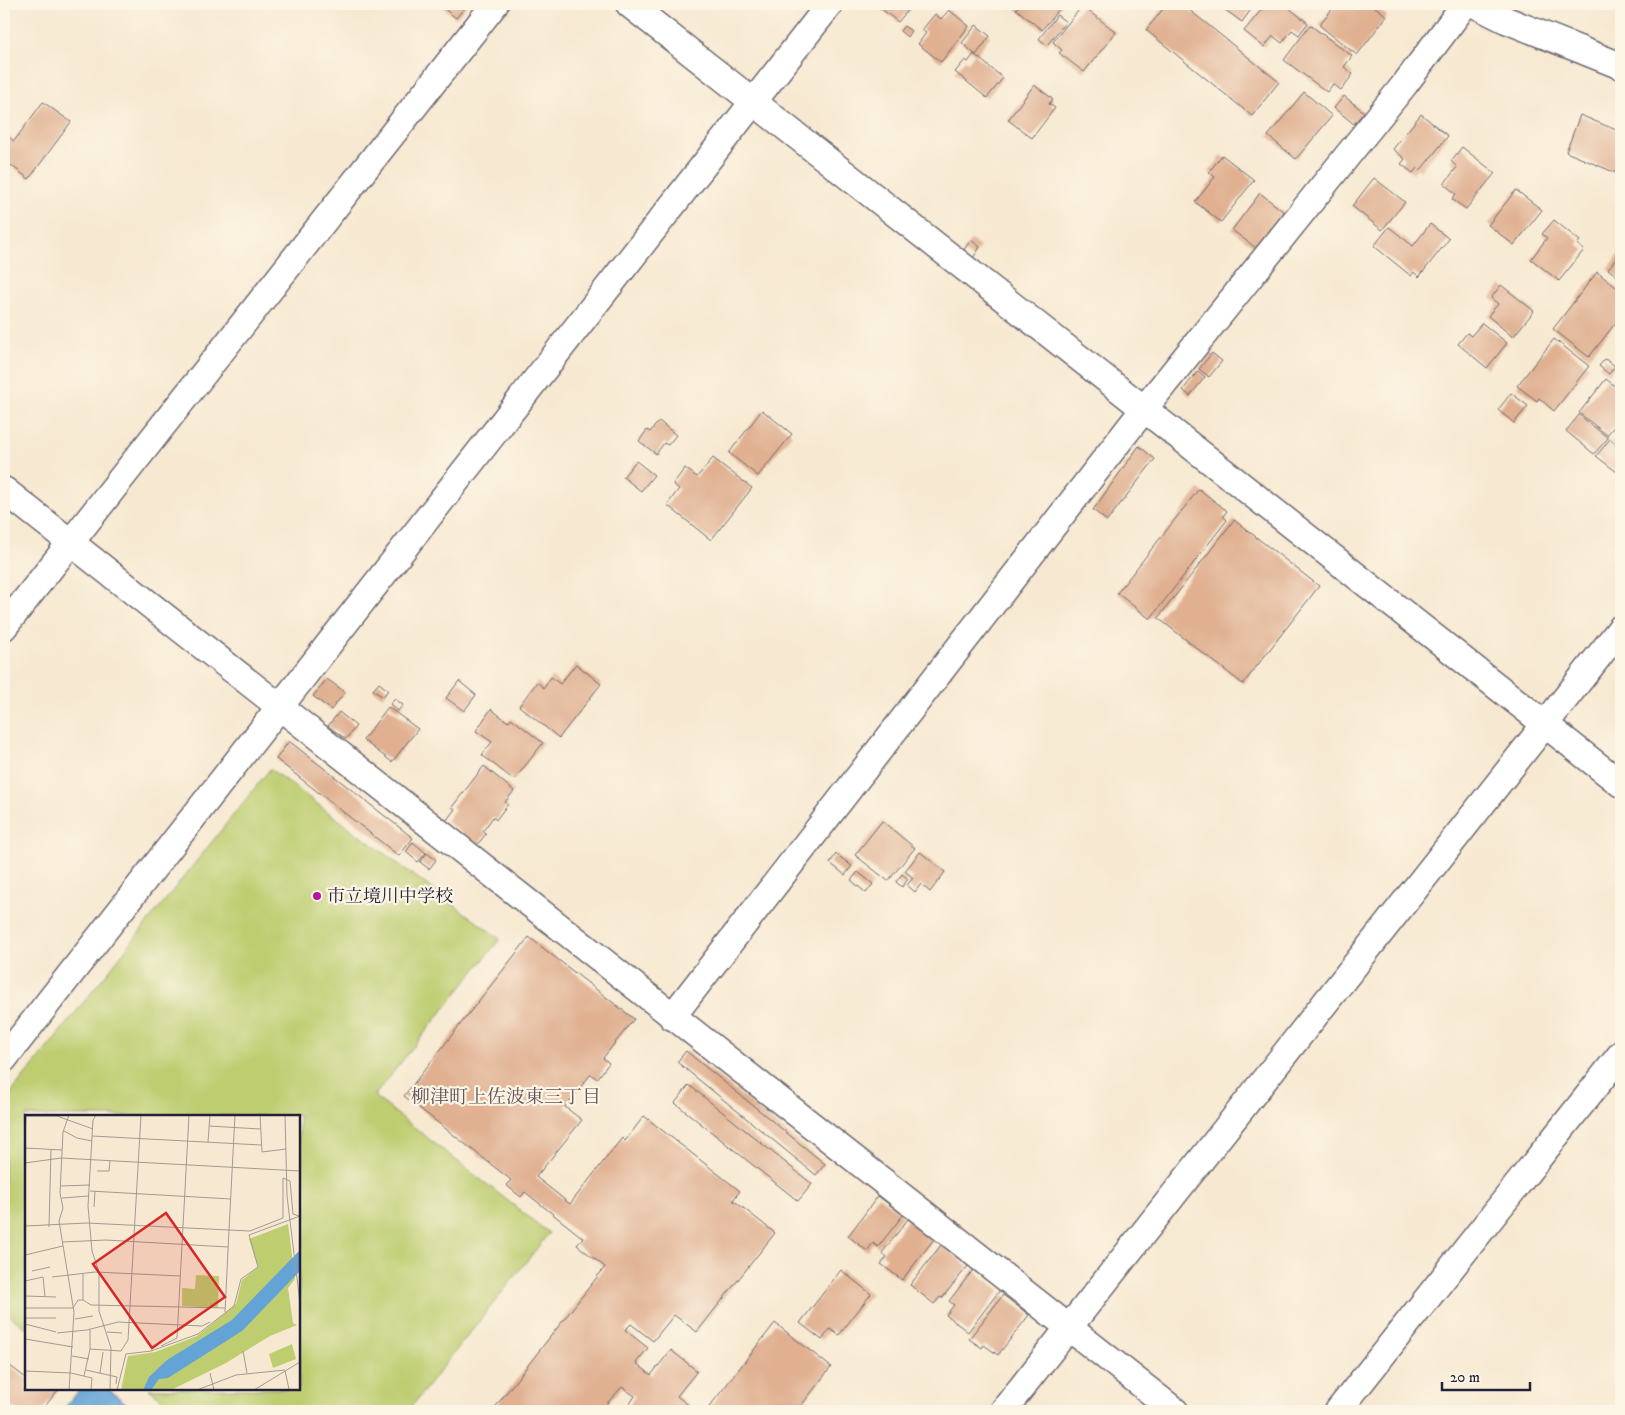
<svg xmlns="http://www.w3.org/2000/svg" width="1625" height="1415" font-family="'IM FELL DW Pica','Noto Serif JP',serif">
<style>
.green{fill:#bdcd6f;stroke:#707855}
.water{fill:#63a3d6;stroke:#426288}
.building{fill:#e0b091}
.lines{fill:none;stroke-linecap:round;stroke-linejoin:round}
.street-casing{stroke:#6d6870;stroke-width:29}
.street{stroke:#fff;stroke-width:26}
.poi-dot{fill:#b5179e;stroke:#fcf5e5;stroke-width:2}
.labels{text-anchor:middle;stroke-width:4.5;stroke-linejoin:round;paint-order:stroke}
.poi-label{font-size:18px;fill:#22223b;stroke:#fcf5e5;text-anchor:start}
.neighbourhood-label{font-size:19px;fill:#645459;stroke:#fcf5e5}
.inset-road{fill:none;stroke:#a29995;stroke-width:1}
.view{fill:#d62828;fill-opacity:0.15;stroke:#d62828;stroke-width:2.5}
.inset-edge{fill:none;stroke:#22223b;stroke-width:2.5}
</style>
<rect width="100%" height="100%" fill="#fcf5e5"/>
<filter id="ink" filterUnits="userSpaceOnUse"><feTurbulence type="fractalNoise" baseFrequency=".02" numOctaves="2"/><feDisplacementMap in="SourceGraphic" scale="10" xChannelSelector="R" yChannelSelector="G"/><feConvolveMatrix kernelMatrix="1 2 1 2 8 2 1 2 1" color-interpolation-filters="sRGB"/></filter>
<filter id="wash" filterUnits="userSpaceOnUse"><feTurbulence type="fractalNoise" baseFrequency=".0096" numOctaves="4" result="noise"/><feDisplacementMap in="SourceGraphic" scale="20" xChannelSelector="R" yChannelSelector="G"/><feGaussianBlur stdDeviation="1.12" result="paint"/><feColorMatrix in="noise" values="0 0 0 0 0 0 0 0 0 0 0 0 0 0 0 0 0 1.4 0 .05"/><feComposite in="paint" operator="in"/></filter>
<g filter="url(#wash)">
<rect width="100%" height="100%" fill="#f7e9d1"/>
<path class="green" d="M 270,769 L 500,939 L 374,1096 L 549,1233 L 408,1411 L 178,1411 L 149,1389 L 299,1389 L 299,1116 L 26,1116 L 26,1328 L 4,1311 L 4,1102 Z"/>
<path class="water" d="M 80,1389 L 108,1389 L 136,1411 L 62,1411 Z"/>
<g id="blocks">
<path class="building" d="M 438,4 L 468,4 L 456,18 Z
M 875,4 L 913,4 L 898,22 Z
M 1020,4 L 1063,4 L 1042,30 L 1016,9 Z
M 1167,4 L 1182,4 L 1279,82 L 1252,116 L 1146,30 Z
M 1217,4 L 1255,4 L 1242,22 Z
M 1266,4 L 1284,4 L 1308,23 L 1299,35 L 1292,30 L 1282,43 L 1273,36 L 1264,47 L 1244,31 Z
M 1336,4 L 1371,4 L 1387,16 L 1357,55 L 1319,25 Z
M 1082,6 L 1116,32 L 1084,72 L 1059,53 L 1062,50 L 1053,42 Z
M 949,10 L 969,26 L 941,62 L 918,44 L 926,33 L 922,30 L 935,14 L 941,19 Z
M 1057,15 L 1066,22 L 1047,45 L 1039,39 Z
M 976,25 L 990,36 L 976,55 L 962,43 Z
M 1310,25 L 1352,56 L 1344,67 L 1353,74 L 1341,90 L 1333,84 L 1327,92 L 1284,60 Z
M 904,26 L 911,31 L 907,37 L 900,31 Z
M 974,54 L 1003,78 L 987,98 L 955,72 L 965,60 L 968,62 Z
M 1034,85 L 1053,99 L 1049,104 L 1055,108 L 1032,138 L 1008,120 Z
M 1304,92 L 1332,116 L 1296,159 L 1268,136 Z
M 1344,96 L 1364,112 L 1354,124 L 1334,108 Z
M 43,102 L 71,122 L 29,179 L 4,160 L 4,139 L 6,135 L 14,141 Z
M 1421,114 L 1448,136 L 1420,171 L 1417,168 L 1413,173 L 1401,164 L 1405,159 L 1393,149 Z
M 1580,115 L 1621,132 L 1621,175 L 1566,152 Z
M 1462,147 L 1495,173 L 1466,209 L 1452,199 L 1456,194 L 1444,184 L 1457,167 L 1451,161 Z
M 1222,155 L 1254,180 L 1221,222 L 1195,202 L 1215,177 L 1209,172 Z
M 1374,178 L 1405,202 L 1382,230 L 1352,206 Z
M 1516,190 L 1542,210 L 1514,245 L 1488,225 Z
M 1260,193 L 1284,212 L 1256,248 L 1232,230 Z
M 1554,220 L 1580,241 L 1577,244 L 1584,250 L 1559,281 L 1531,259 L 1547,238 L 1542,234 Z
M 1430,224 L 1449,239 L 1419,277 L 1414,272 L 1411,276 L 1374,246 L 1389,227 L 1413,246 Z
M 971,240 L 980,247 L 973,258 L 963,251 Z
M 1621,252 L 1621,279 L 1608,269 Z
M 1597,272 L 1621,291 L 1621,316 L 1589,357 L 1553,329 Z
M 1501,285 L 1534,311 L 1513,337 L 1488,316 L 1498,304 L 1491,298 Z
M 1482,323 L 1507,343 L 1487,368 L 1458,344 L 1467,333 L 1471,336 Z
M 1554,339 L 1589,366 L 1554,411 L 1539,398 L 1537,401 L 1517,386 Z
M 1212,353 L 1222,361 L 1209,377 L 1199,369 Z
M 1605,359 L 1615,366 L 1609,374 L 1599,366 Z
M 1198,371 L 1205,377 L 1190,396 L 1183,390 Z
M 1606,379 L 1621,391 L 1621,418 L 1607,435 L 1579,413 Z
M 1511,393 L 1528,406 L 1514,423 L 1498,410 Z
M 762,410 L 792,434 L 758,476 L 729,453 Z
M 1579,415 L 1608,438 L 1594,454 L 1566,431 Z
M 659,421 L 676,435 L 668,445 L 664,443 L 656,454 L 639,441 L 647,430 L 650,432 Z
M 1610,439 L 1621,448 L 1621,466 L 1617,472 L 1596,456 Z
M 1139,446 L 1155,459 L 1107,521 L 1093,510 Z
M 713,458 L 752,488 L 711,540 L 667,505 L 679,489 L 673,484 L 685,468 L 697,477 Z
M 636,461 L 654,475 L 641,491 L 623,477 Z
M 1199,489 L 1227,511 L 1223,516 L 1227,520 L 1150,619 L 1117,593 Z
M 1234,520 L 1319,586 L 1243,684 L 1158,618 Z
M 576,664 L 601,684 L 559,738 L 519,706 L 537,682 L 544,688 L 551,677 L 560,684 Z
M 327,679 L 345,692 L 331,710 L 313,696 Z
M 459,681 L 476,695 L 464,711 L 446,698 Z
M 379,683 L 388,690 L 383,697 L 373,690 Z
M 395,699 L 403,705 L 398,711 L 390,704 Z
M 388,707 L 418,729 L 392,762 L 363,740 Z
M 491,709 L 508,722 L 511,718 L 543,743 L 514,780 L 482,755 L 492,742 L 476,731 Z
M 339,712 L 356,726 L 346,739 L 328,726 Z
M 289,741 L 413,838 L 399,856 L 276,759 Z
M 484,766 L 514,791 L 505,802 L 508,804 L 496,820 L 493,817 L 483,831 L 486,834 L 477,845 L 446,821 L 455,809 L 452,807 Z
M 882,821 L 915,848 L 888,881 L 855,855 Z
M 413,842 L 426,853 L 418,862 L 406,852 Z
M 920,852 L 945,872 L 930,892 L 921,884 L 915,892 L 907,885 L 913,878 L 905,871 Z
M 427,853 L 436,860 L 429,869 L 420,862 Z
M 836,854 L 852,866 L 845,875 L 830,863 Z
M 858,872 L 873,884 L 866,893 L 851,880 Z
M 902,874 L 908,879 L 902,887 L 896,882 Z
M 529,937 L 634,1019 L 603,1058 L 609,1063 L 597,1079 L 591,1074 L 565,1107 L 582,1120 L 536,1177 L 570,1204 L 622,1138 L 625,1141 L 644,1116 L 740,1191 L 733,1200 L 775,1233 L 697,1332 L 674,1315 L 653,1341 L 631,1324 L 625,1330 L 648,1348 L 636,1363 L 651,1375 L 671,1350 L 697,1371 L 677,1396 L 696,1411 L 625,1411 L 635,1396 L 622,1387 L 600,1411 L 492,1411 L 605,1267 L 577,1245 L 583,1238 L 525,1192 L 521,1197 L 506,1185 L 511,1180 L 404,1096 Z
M 686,1051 L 825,1164 L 816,1175 L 677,1062 Z
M 689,1085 L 812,1184 L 798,1201 L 675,1103 Z
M 878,1196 L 903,1215 L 878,1247 L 873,1243 L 867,1251 L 848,1236 Z
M 908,1219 L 934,1239 L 902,1280 L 881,1264 L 887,1257 L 882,1253 Z
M 941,1245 L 968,1266 L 942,1298 L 940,1297 L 934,1304 L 910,1285 Z
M 841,1270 L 871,1294 L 839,1335 L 830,1329 L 822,1340 L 800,1323 Z
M 973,1270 L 1000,1290 L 968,1332 L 946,1315 L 954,1305 L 949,1301 Z
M 1003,1295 L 1029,1315 L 998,1355 L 984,1345 L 982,1348 L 969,1339 Z
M 775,1323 L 831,1367 L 797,1411 L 706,1411 Z
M 10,1366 L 26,1378 L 26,1389 L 59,1389 L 41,1411 L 17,1411 L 4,1401 L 4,1374 Z"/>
</g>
</g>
<g filter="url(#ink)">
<use href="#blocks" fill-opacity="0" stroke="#6d6870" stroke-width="1"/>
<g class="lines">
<defs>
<path id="street" d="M 629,4 L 1621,784
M 1474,4 L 1506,20 L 1621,66
M 4,490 L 1175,1411
M 4,627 L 495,4
M 672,1017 L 1144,409 L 1405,84 L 1465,4
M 4,1059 L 830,4
M 1003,1411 L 1621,628
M 1338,1411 L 1621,1054"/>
</defs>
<use href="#street" class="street-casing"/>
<use href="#street" class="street"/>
</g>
</g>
<circle class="poi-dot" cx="317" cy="896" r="5"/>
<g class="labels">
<g class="poi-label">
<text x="327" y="902">市立境川中学校</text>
</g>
<g class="neighbourhood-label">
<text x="506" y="1103">柳津町上佐波東三丁目</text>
</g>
</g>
<g transform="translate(25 1115)">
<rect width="275" height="275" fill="#f7e9d1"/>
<path d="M 263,109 L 270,164 L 263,173 L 268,208 L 272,210 L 245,221 L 201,248 L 146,275 L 96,275 L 103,241 L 130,237 L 172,221 L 211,189 L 217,165 L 233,152 L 224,124 ZM 171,160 L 194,161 L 193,193 L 157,191 L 157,173 L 170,174 ZM 267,229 L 271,244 L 248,253 L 244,239 Z" fill="#bdcd6f"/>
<path d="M 275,135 L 275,156 L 217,216 L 143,263 L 134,264 L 126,275 L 118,275 L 124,262 L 142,245 L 207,205 Z" fill="#63a3d6"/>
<path class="inset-road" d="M 71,0 L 68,5 L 63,91 L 67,136 L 74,157 L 74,196 L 86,233 L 85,275M 210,0 L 204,115 L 225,116 L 258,103 L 258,63 L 265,66 L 268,99 L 274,101M 235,0 L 237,37 L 261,34M 260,0 L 262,81 L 275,188M 0,1 L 32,1 L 68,14M 184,11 L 235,14M 39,16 L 52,23 L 67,26M 0,21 L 1,0M 67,21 L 236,30M 183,27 L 185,0M 0,33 L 37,35M 0,48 L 36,43 L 275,56M 72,56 L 84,56 L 85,46M 35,71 L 65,70M 65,76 L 206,84M 37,83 L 64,81M 69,92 L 70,76M 0,111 L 62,108 L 204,115 L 200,197M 24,112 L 26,34M 37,127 L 81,125 L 203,132M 0,140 L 38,131M 7,156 L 25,152M 27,162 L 70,157 L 155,161M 0,166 L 18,162 L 20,182M 0,181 L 31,182M 58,185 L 58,158M 0,193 L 48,193 L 53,185 L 58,185 L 66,190 L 200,193M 0,203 L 31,203M 50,204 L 68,201M 0,209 L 31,217M 65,214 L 65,234 L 96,236 L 103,225 L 116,0M 82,217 L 97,218M 32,218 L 62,215 L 93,207 L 177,211 L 185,207M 0,224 L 48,232M 136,231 L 152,223 L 164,0M 218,236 L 222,258M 47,241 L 64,244M 61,255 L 92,262 L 91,269M 0,256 L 46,258 L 67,263 L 66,275M 260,256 L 264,274M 75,258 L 78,237M 185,258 L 189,275M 59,261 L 65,234M 44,275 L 49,197 L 34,106 L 38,93 L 35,78 L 38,17 L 44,0M 92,275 L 101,239 L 126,236 L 173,219 L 209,191 L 216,164 L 233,152 L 224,120 L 275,101M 172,275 L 211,260 L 260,255M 229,275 L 275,247"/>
<path class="view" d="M 141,98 L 200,182 L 127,233 L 68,149 Z"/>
<rect width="275" height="275" class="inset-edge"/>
</g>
<rect width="1625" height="1415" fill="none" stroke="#fcf5e5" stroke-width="20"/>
<path d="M1442 1382v8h88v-8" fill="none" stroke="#22223b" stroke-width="2.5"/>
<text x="1450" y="1382" font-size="15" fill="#22223b" stroke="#fcf5e5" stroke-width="4" paint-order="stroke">20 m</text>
</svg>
